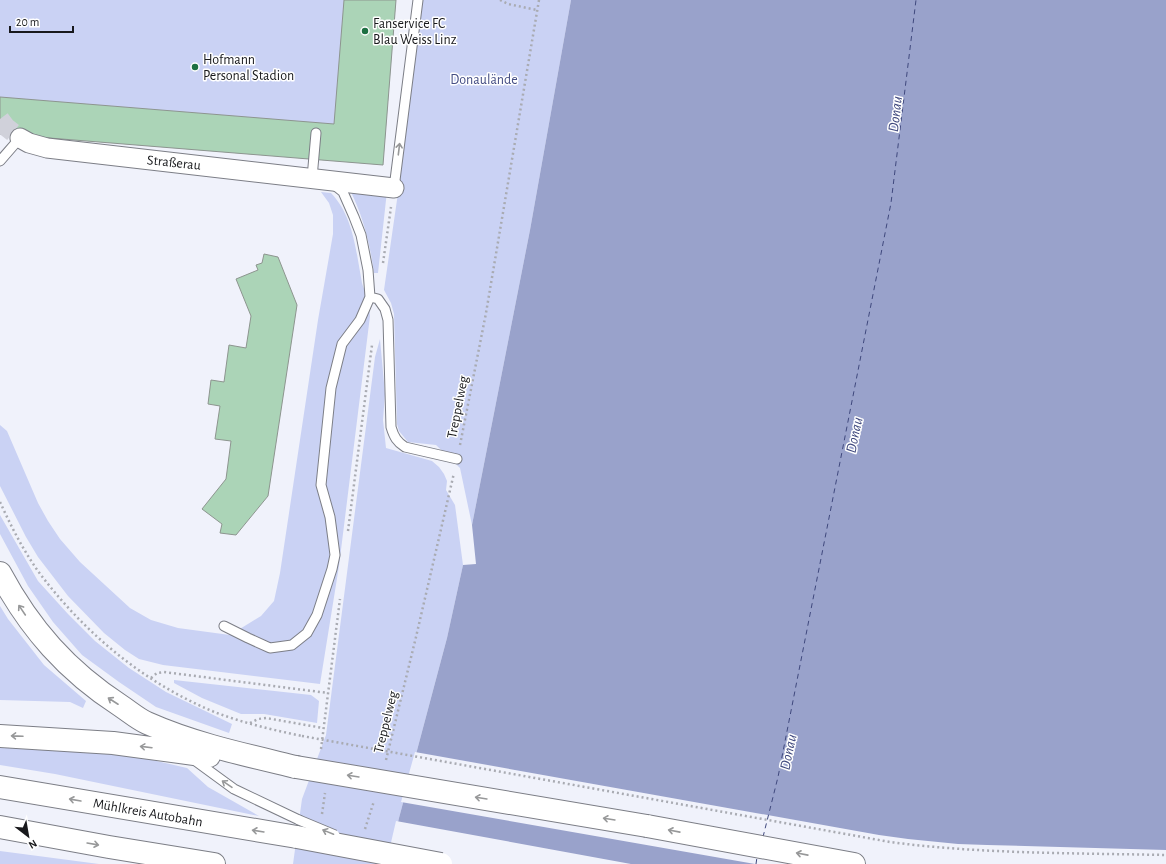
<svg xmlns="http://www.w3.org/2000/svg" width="1166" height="864" font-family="'Alegreya Sans',sans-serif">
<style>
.green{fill:#cad2f4}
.water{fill:#99a2cb}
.pier{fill:#f0f2fb}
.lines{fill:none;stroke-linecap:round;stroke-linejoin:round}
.ferry{stroke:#3f487d;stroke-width:1;stroke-dasharray:5 4;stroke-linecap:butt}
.building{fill:#abd4b7;stroke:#8d958f}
.minor-tunnel{stroke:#d0d1da;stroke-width:19;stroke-dasharray:19 10;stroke-linecap:butt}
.service-casing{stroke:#7c7e86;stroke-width:11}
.minor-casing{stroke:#7c7e86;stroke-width:21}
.motorway-casing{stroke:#7c7e86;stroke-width:24}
.path{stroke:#a9abb2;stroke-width:2.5;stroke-dasharray:2 3;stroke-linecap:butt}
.service{stroke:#fff;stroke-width:9}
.minor{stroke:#fff;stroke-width:19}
.motorway{stroke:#fff;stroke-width:22}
.service-bridge-casing{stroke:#7c7e86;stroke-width:11;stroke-linecap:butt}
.motorway-bridge-casing{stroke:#7c7e86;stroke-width:24;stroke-linecap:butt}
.path-bridge{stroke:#a9abb2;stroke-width:2.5;stroke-dasharray:2 3;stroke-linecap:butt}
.service-bridge{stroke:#fff;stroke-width:9}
.motorway-bridge{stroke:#fff;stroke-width:22}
.oneway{stroke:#979899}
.poi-dot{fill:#1d7042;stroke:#fff;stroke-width:1.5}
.labels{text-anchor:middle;stroke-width:3;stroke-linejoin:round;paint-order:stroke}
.poi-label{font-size:14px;fill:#18191c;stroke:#fff;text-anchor:start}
.park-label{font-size:14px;fill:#454e84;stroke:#fff}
.street-label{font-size:14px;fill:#18191c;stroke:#fff}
.water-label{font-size:15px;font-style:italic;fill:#3f487d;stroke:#fff}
</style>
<rect width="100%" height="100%" fill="#f0f2fb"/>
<path class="green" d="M 0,0 L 396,0 L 383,165 L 0,134 Z
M 423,0 L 571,0 L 530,230 L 472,525 L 460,468 L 436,445 L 408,442 L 399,431 L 397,424 L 394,314 L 391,303 L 384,290 L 399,186 Z
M 350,190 L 387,191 L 378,273 L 374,273 C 370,244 363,216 350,190 Z
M 321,192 L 331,193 C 354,217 356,252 362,283 C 363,288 366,292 367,297 C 369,303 369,310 370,316 L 339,566 L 320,684 L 163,665 L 139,659 L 125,650 L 104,633 L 68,596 L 38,557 L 26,537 L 0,486 L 0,425 L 7,431 L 38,503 L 48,521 L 60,539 L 80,562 L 130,608 L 151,620 L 178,628 L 230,635 L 261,616 L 274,601 L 280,573 L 318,320 L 333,234 L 333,215 L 329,203 Z
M 380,339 L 385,394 L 383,420 L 386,448 L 432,461 L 439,467 L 444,474 L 447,481 L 446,490 L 455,505 L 463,565 L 447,638 L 399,818 L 388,864 L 293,864 L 302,799 L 326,735 L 375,357 Z
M 0,515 L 38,581 L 68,614 L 95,641 L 129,668 L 166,692 L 232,724 L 229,733 L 156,707 L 119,682 L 82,655 L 53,622 L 28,586 L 0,534 Z
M 0,606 L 8,619 L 44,665 L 86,701 L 83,708 L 70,702 L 0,700 Z
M 174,680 L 311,695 L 319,701 L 317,723 L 264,714 L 241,714 L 202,698 L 174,683 Z
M 0,745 L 135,756 L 187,768 L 208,787 L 259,816 L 55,774 L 0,765 Z
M 0,851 L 99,864 L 0,864 Z"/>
<path class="water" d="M 571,0 L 1166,0 L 1166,864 L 388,864 L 399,818 L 447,638 L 463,565 L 476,564 L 472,525 L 530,230 Z"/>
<path class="pier" d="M 415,752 L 879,835 L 908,839 L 958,844 L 987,845 L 1166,850 L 1166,864 L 755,864 L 401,802 Z
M 396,821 L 631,864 L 386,864 Z"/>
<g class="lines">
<path class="ferry" d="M 763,837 L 778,777 L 891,203 L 916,0
M 756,864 L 757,857"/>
</g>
<path class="building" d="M 344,0 L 396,0 L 383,165 L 0,134 L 0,97 L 334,124 Z
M 264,254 L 278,257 L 297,305 L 268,496 L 236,535 L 220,533 L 222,524 L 202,509 L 226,479 L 231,441 L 215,439 L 220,406 L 208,404 L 211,380 L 224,382 L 229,345 L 246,348 L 251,316 L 236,279 L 258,270 L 256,265 L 262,263 Z"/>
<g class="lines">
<path class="minor-tunnel" d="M 0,119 L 6,127 L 20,138"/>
<defs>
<path id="service" d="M 0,161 L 20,138
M 312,178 L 316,133
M 333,184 L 343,192 L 354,217 L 361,235 L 368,270 L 370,297 L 378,299 L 385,309 L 388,320 L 391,427 C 394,437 397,442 405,447 L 457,459
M 394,188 L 418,0
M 224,626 L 248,638 L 270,648 L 292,645 L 307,633 L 317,615 L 332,569 L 335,555 L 330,517 L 321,485 L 331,388 L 342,344 L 360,320 L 370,297
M 193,759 L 234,789 L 299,820"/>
<path id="minor" d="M 20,138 L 29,143 L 47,148 L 394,188"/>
<path id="motorway" d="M 0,573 C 30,629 67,671 121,706 C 130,712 138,719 147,723 C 194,744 246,755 296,767
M 0,736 L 113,743 L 209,756
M 0,787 L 297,837
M 647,826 L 854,864
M 0,827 L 109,847 L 214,864"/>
</defs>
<use href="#service" class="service-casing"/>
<use href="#minor" class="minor-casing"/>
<use href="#motorway" class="motorway-casing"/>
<path class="path" d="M 500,0 L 508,4 L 537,10
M 383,263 L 391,207
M 460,445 L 486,313 L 539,0
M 0,502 C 11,526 23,550 38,571 C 84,633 145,684 217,713 C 244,723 273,730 302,736
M 348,531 L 372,345
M 151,678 L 157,673 L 164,672 L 328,693
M 250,723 L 258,719 L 266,718 L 323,728
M 321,749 L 340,599
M 386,760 L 416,637 L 454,473
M 322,814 L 325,793
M 365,829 L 374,801"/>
<use href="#service" class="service"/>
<use href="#minor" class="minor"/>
<use href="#motorway" class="motorway"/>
<defs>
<path id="service-bridge" d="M 299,820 L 335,835"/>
<path id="motorway-bridge" d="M 296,767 L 647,826
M 297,837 L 441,864"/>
</defs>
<use href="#service-bridge" class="service-bridge-casing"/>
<use href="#motorway-bridge" class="motorway-bridge-casing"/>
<path class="path-bridge" d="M 302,736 L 890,842 C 981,854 1074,853 1166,855"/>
<use href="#service-bridge" class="service-bridge"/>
<use href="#motorway-bridge" class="motorway-bridge"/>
</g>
<defs><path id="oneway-shaft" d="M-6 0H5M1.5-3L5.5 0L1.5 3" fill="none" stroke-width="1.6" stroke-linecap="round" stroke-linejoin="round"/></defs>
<g class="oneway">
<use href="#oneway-shaft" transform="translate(399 149) rotate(-83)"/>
<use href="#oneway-shaft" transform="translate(22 610) rotate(-124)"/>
<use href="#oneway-shaft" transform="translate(113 701) rotate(-147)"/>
<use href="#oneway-shaft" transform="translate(17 736) rotate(-178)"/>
<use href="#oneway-shaft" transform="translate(146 747) rotate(-173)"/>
<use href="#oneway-shaft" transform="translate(353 776) rotate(-171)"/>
<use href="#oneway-shaft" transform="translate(227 784) rotate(-146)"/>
<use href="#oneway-shaft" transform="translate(481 798) rotate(-171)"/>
<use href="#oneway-shaft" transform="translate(75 800) rotate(-170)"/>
<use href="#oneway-shaft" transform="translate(609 819) rotate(-171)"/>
<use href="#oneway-shaft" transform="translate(258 831) rotate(-171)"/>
<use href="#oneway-shaft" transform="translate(674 831) rotate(-169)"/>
<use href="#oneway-shaft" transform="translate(328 832) rotate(-158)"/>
<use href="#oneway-shaft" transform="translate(93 844) rotate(10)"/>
<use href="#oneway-shaft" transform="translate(802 854) rotate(-169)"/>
</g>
<g class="poi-dot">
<circle cx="365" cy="31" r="4"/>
<circle cx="195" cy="67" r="4"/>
</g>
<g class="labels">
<g class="poi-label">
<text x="373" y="28">Fanservice FC<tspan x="373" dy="16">Blau Weiss Linz</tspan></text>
<text x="203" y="64">Hofmann<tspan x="203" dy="16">Personal Stadion</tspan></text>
</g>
<g class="park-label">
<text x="484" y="84">Donaulände</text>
</g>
<g class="street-label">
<text transform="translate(174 162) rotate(6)" y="5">Straßerau</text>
<text transform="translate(457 407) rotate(-79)" y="5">Treppelweg</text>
<text transform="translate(385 722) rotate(-76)" y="5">Treppelweg</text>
<text transform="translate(148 812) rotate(10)" y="5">Mühlkreis Autobahn</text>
</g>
<g class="water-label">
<text transform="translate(895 114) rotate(-83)" y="5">Donau</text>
<text transform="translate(854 435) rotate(-78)" y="5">Donau</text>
<text transform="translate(788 752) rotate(-78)" y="5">Donau</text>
</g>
</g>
<g transform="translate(28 836) rotate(149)" stroke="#ffffff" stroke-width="3" paint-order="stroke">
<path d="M0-3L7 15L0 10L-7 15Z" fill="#18191c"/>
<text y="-6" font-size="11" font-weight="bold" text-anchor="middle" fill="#18191c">N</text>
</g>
<path d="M10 26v6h63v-6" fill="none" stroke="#18191c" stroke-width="2"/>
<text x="16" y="26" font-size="12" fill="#18191c" stroke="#ffffff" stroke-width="3" paint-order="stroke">20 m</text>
</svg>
